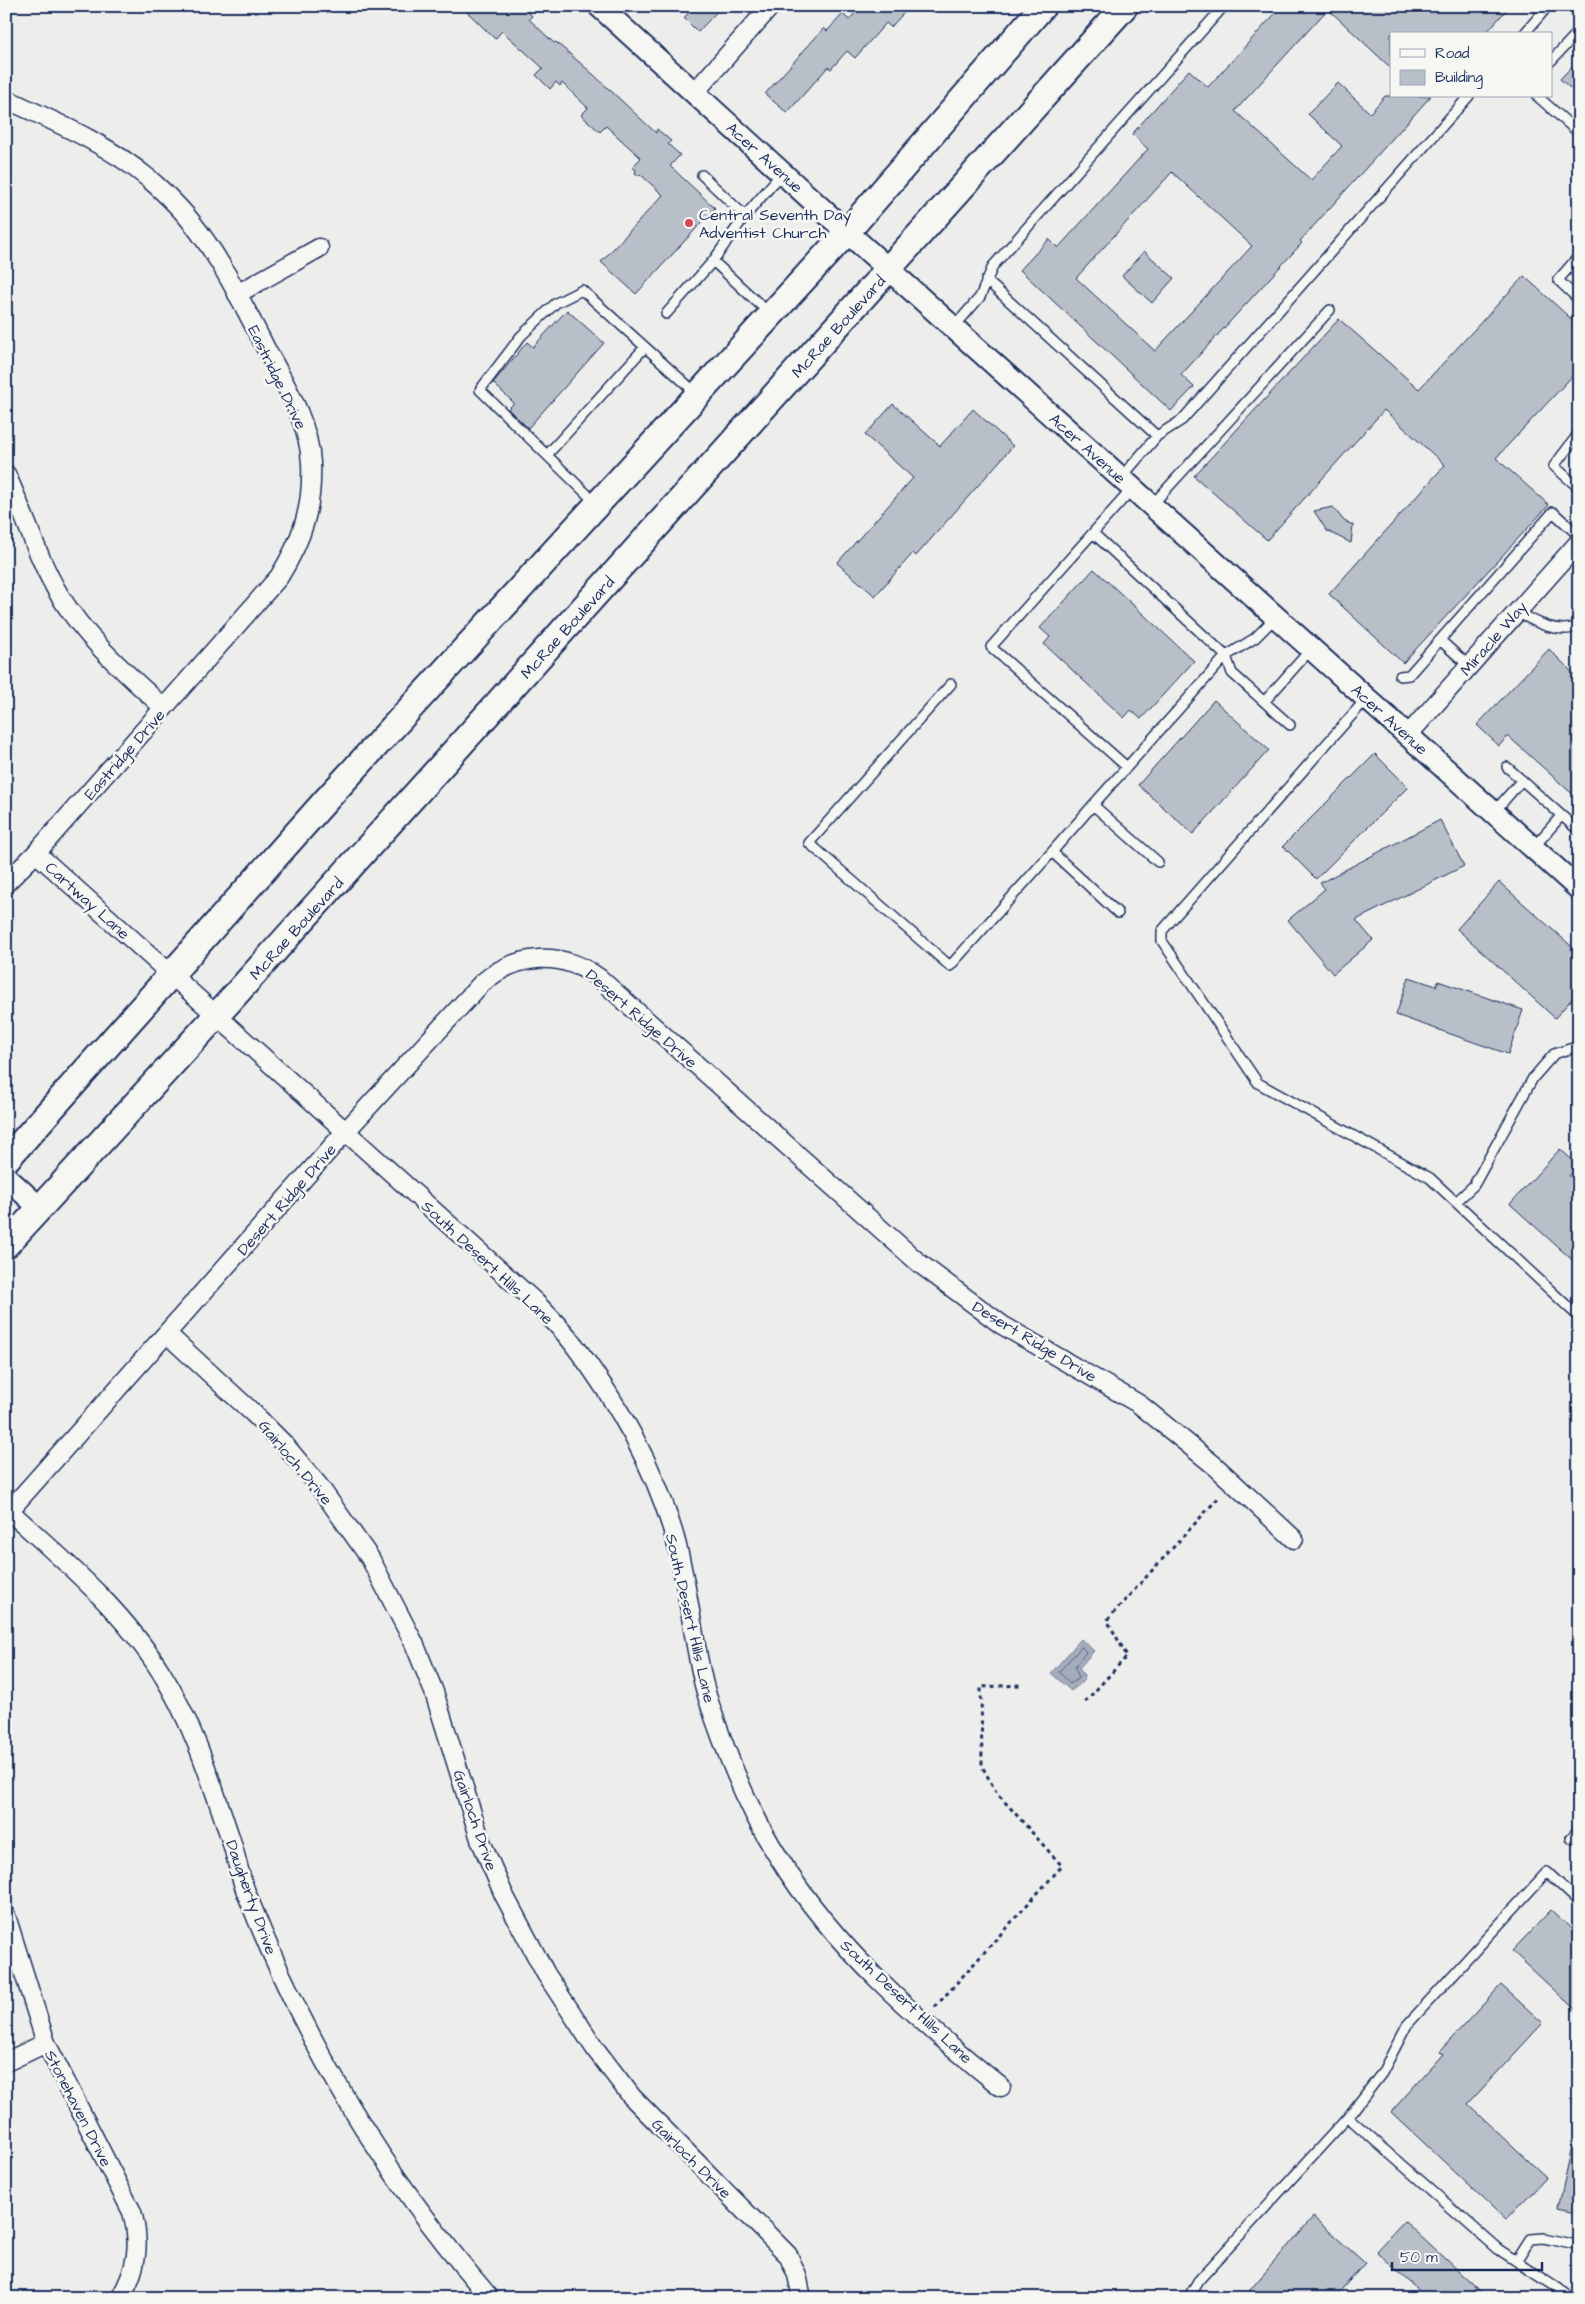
<svg xmlns="http://www.w3.org/2000/svg" width="1585" height="2304" font-family="'Architects Daughter',sans-serif">
<rect width="100%" height="100%" fill="#edeeec"/>
<filter id="ink" filterUnits="userSpaceOnUse"><feTurbulence type="fractalNoise" baseFrequency=".02" numOctaves="2"/><feDisplacementMap in="SourceGraphic" scale="10" xChannelSelector="R" yChannelSelector="G"/><feConvolveMatrix kernelMatrix="1 2 1 2 8 2 1 2 1" color-interpolation-filters="sRGB"/></filter>
<g filter="url(#ink)">
<path fill="#a5acbc" stroke="#6e7a96" d="M 1081,1639 L 1094,1651 L 1079,1668 L 1084,1676 L 1084,1681 L 1071,1691 L 1051,1673 Z"/>
<g fill="none" stroke-linecap="round" stroke-linejoin="round">
<path stroke="#526184" stroke-width="1" d="M 1082,1647 L 1086,1652 L 1075,1667 L 1079,1678 L 1070,1684 L 1059,1672 Z"/>
</g>
<path fill="#b9bfc8" stroke="#1b2f5e" fill-rule="evenodd" d="M 461,6 L 522,6 L 532,16 L 529,19 L 554,43 L 556,42 L 594,75 L 656,133 L 657,129 L 671,141 L 668,144 L 680,155 L 670,166 L 715,208 L 636,294 L 601,262 L 663,195 L 640,174 L 639,176 L 635,173 L 636,170 L 632,167 L 641,158 L 606,126 L 600,132 L 581,115 L 588,108 L 562,83 L 560,86 L 556,82 L 550,89 L 536,75 L 543,68 L 502,31 L 495,39 Z
M 694,6 L 722,6 L 698,32 L 684,18 Z
M 861,6 L 910,6 L 891,27 L 886,23 L 855,58 L 847,51 L 831,69 L 828,67 L 787,113 L 765,94 L 824,28 L 827,31 L 843,14 L 849,20 Z
M 1282,6 L 1510,6 L 1485,34 L 1391,34 L 1391,68 L 1328,9 L 1235,111 L 1311,180 L 1342,146 L 1308,114 L 1338,83 L 1370,113 L 1385,96 L 1431,96 L 1300,241 L 1302,243 L 1181,375 L 1194,387 L 1171,411 L 1020,270 L 1049,239 L 1058,248 L 1148,149 L 1132,134 L 1189,70 L 1208,87 ZM 1172,172 L 1252,246 L 1155,351 L 1076,278 Z
M 1579,59 L 1579,96 L 1560,79 Z
M 1144,251 L 1174,278 L 1152,303 L 1122,276 Z
M 1524,276 L 1579,326 L 1579,369 L 1496,458 L 1549,505 L 1403,663 L 1329,594 L 1445,465 L 1384,410 L 1267,540 L 1194,476 L 1339,319 L 1419,389 Z
M 567,310 L 604,343 L 528,428 L 508,409 L 514,403 L 493,383 L 527,342 L 533,347 Z
M 893,404 L 940,446 L 973,409 L 1013,446 L 916,556 L 913,553 L 875,596 L 837,563 L 913,478 L 865,435 Z
M 1333,507 L 1344,521 L 1353,525 L 1351,543 L 1327,531 L 1314,511 Z
M 1094,569 L 1194,661 L 1141,719 L 1131,710 L 1124,718 L 1044,644 L 1050,637 L 1040,628 Z
M 1549,649 L 1579,679 L 1579,800 L 1508,736 L 1499,746 L 1477,725 Z
M 1214,700 L 1269,750 L 1193,834 L 1138,785 Z
M 1375,754 L 1408,787 L 1316,879 L 1283,846 Z
M 1440,820 L 1464,866 L 1356,920 L 1373,940 L 1333,974 L 1288,920 L 1325,889 L 1320,883 Z
M 1499,882 L 1579,953 L 1579,991 L 1555,1018 L 1457,929 Z
M 1409,977 L 1436,986 L 1438,981 L 1523,1010 L 1508,1054 L 1396,1015 Z
M 1560,1149 L 1578,1165 L 1569,1176 L 1579,1184 L 1579,1266 L 1510,1204 Z
M 1551,1910 L 1579,1936 L 1579,2013 L 1512,1951 Z
M 1501,1985 L 1543,2023 L 1468,2104 L 1546,2177 L 1506,2220 L 1391,2112 L 1443,2054 L 1440,2051 Z
M 1572,2147 L 1579,2147 L 1579,2214 L 1558,2209 Z
M 1313,2217 L 1365,2263 L 1334,2298 L 1243,2298 Z
M 1404,2221 L 1487,2298 L 1426,2298 L 1376,2251 Z"/>
<g fill="none" stroke-linecap="round" stroke-linejoin="round">
<g stroke="#1b2f5e" stroke-width="12">
<path id="service" d="M 1524,34 L 1548,6
M 1551,61 L 1579,31
M 1537,96 L 1579,133
M 702,175 L 745,216
M 1579,256 L 1558,280 L 1579,300
M 713,261 L 745,216 L 782,173
M 986,280 L 1157,436
M 666,314 L 713,261 L 769,313
M 954,327 L 980,297 L 993,266 L 1224,6
M 1579,433 L 1554,466 L 1579,488
M 547,455 L 645,347
M 1121,478 L 1157,436 L 1182,420 L 1469,96
M 1132,489 L 991,647 L 1127,767 L 1226,656
M 596,503 L 480,390 L 521,336 L 556,303 L 582,290 L 696,393
M 1152,505 L 1330,310
M 1093,533 L 1226,656 L 1255,638 L 1276,617
M 1517,612 C 1535,622 1558,635 1579,626
M 1440,640 L 1469,666
M 1226,656 L 1232,673 L 1290,725
M 1400,676 L 1409,675 L 1553,512 L 1579,536
M 951,684 L 809,843 L 950,966 L 1052,852
M 1367,698 L 1169,923 L 1162,931 L 1162,941 L 1258,1083 L 1430,1178 L 1579,1317
M 1264,702 L 1311,649
M 1127,767 L 1093,805 L 1158,862
M 1507,767 L 1579,831
M 1093,805 L 1052,852 L 1118,913
M 1494,812 L 1522,780
M 1533,848 L 1561,816
M 1456,1202 L 1474,1185 L 1533,1078 L 1554,1054 L 1579,1046
M 1571,1838 L 1579,1829
M 1348,2117 L 1498,2249 L 1573,2298
M 1516,2261 L 1530,2239 L 1543,2238 L 1579,2246
M 1188,2298 L 1198,2281 L 1348,2117 L 1382,2073 L 1407,2025 L 1547,1872 L 1579,1902"/>
</g>
<g stroke="#1b2f5e" stroke-width="21">
<path id="minor" d="M 694,93 L 771,6
M 6,99 C 55,122 106,143 148,178 C 164,192 180,207 193,224 C 221,259 243,304 264,345 C 283,381 309,421 311,463 C 313,508 302,540 279,577 L 36,853 L 6,883
M 237,294 L 319,248
M 6,474 C 25,514 37,558 60,596 C 87,640 126,673 164,708
M 1408,735 L 1579,542
M 36,853 L 534,1301 C 547,1314 561,1328 572,1342 C 617,1401 657,1471 676,1542 C 688,1586 692,1632 702,1676 C 706,1697 715,1719 722,1739 C 737,1780 756,1822 779,1858 C 835,1949 919,2021 1001,2087
M 167,1334 L 253,1413 L 284,1444 L 319,1486 L 370,1558 L 414,1643 L 434,1692 L 480,1839 L 504,1895 L 546,1974 L 596,2050 L 632,2097 L 788,2255 L 797,2275 L 802,2298
M 6,1508 C 62,1559 121,1608 161,1672 C 193,1723 211,1781 230,1837 C 236,1855 239,1874 246,1892 C 306,2045 382,2173 490,2298
M 9,1511 L 345,1132 L 481,984 C 516,953 561,950 599,978 L 919,1263 L 1002,1325 L 1139,1404 L 1215,1466 L 1294,1539
M 6,1916 L 46,2043 L 132,2212 C 141,2244 137,2270 120,2298
M 6,2062 L 46,2043"/>
</g>
<g stroke="#1b2f5e" stroke-width="25">
<path id="tertiary" d="M 599,6 L 847,232 L 1579,889
M 6,1177 L 40,1208"/>
</g>
<g stroke="#1b2f5e" stroke-width="29">
<path id="secondary" d="M 6,1160 L 327,799 L 847,232 L 1043,6
M 6,1245 L 217,1015 L 1125,6"/>
</g>
<path stroke="#1b2f5e" stroke-width="3" stroke-dasharray="4 4" stroke-linecap="butt" d="M 1085,1702 L 1127,1656 L 1107,1620 L 1220,1496
M 935,2007 L 1062,1866 L 996,1792 L 982,1766 L 981,1687 L 1020,1685"/>
<use href="#service" stroke="#f6f6f2" stroke-width="9"/>
<use href="#minor" stroke="#f6f6f2" stroke-width="18"/>
<use href="#tertiary" stroke="#f6f6f2" stroke-width="21"/>
<use href="#secondary" stroke="#f6f6f2" stroke-width="25"/>
</g>
</g>
<circle fill="#d1495b" stroke="#f6f6f2" stroke-width="2" cx="689" cy="223" r="5"/>
<g text-anchor="middle" stroke-width="5" stroke-linejoin="round" paint-order="stroke">
<g font-size="16" fill="#1b2f5e" stroke="#f6f6f2">
<text transform="translate(765 157) rotate(42)" y="6">Acer Avenue</text>
<text transform="translate(838 326) rotate(-48)" y="6">McRae Boulevard</text>
<text transform="translate(278 377) rotate(64)" y="6">Eastridge Drive</text>
<text transform="translate(1088 448) rotate(42)" y="6">Acer Avenue</text>
<text transform="translate(567 627) rotate(-48)" y="6">McRae Boulevard</text>
<text transform="translate(1493 638) rotate(-49)" y="6">Miracle Way</text>
<text transform="translate(1390 719) rotate(42)" y="6">Acer Avenue</text>
<text transform="translate(124 754) rotate(-49)" y="6">Eastridge Drive</text>
<text transform="translate(88 900) rotate(42)" y="6">Cartway Lane</text>
<text transform="translate(296 928) rotate(-48)" y="6">McRae Boulevard</text>
<text transform="translate(642 1018) rotate(41)" y="6">Desert Ridge Drive</text>
<text transform="translate(286 1199) rotate(-49)" y="6">Desert Ridge Drive</text>
<text transform="translate(488 1262) rotate(43)" y="6">South Desert Hills Lane</text>
<text transform="translate(1035 1341) rotate(31)" y="6">Desert Ridge Drive</text>
<text transform="translate(296 1462) rotate(50)" y="6">Gairloch Drive</text>
<text transform="translate(691 1618) rotate(77)" y="6">South Desert Hills Lane</text>
<text transform="translate(476 1820) rotate(71)" y="6">Gairloch Drive</text>
<text transform="translate(252 1897) rotate(70)" y="6">Daugherty Drive</text>
<text transform="translate(907 2001) rotate(43)" y="6">South Desert Hills Lane</text>
<text transform="translate(79 2108) rotate(63)" y="6">Stonehaven Drive</text>
<text transform="translate(692 2158) rotate(45)" y="6">Gairloch Drive</text>
</g>
<g font-size="16" fill="#1b2f5e" stroke="#f6f6f2" text-anchor="start">
<text x="699" y="220">Central Seventh Day<tspan x="699" dy="18">Adventist Church</tspan></text>
</g>
</g>
<rect width="1585" height="2304" fill="none" stroke="#f6f6f2" stroke-width="25"/>
<rect x="12" y="12" width="1560" height="2279" fill="none" stroke="#1b2f5e" stroke-width="2" filter="url(#ink)"/>
<rect x="1390" y="32" width="162" height="65" fill="#f6f6f2" stroke="#9ea6b7"/>
<rect x="1400" y="49" width="25" height="8" fill="#f6f6f2" stroke="#9ea6b7"/>
<text x="1435" y="58" font-size="15" fill="#1b2f5e">Road</text>
<rect x="1400" y="70" width="25" height="15" fill="#b9bfc8" stroke="#9ea6b7"/>
<text x="1435" y="82" font-size="15" fill="#1b2f5e">Building</text>
<path d="M1392 2262v8h150v-8" fill="none" stroke="#1b2f5e" stroke-width="2.5"/>
<text x="1400" y="2262" font-size="15" fill="#1b2f5e" stroke="#f6f6f2" stroke-width="4" paint-order="stroke">50 m</text>
</svg>
